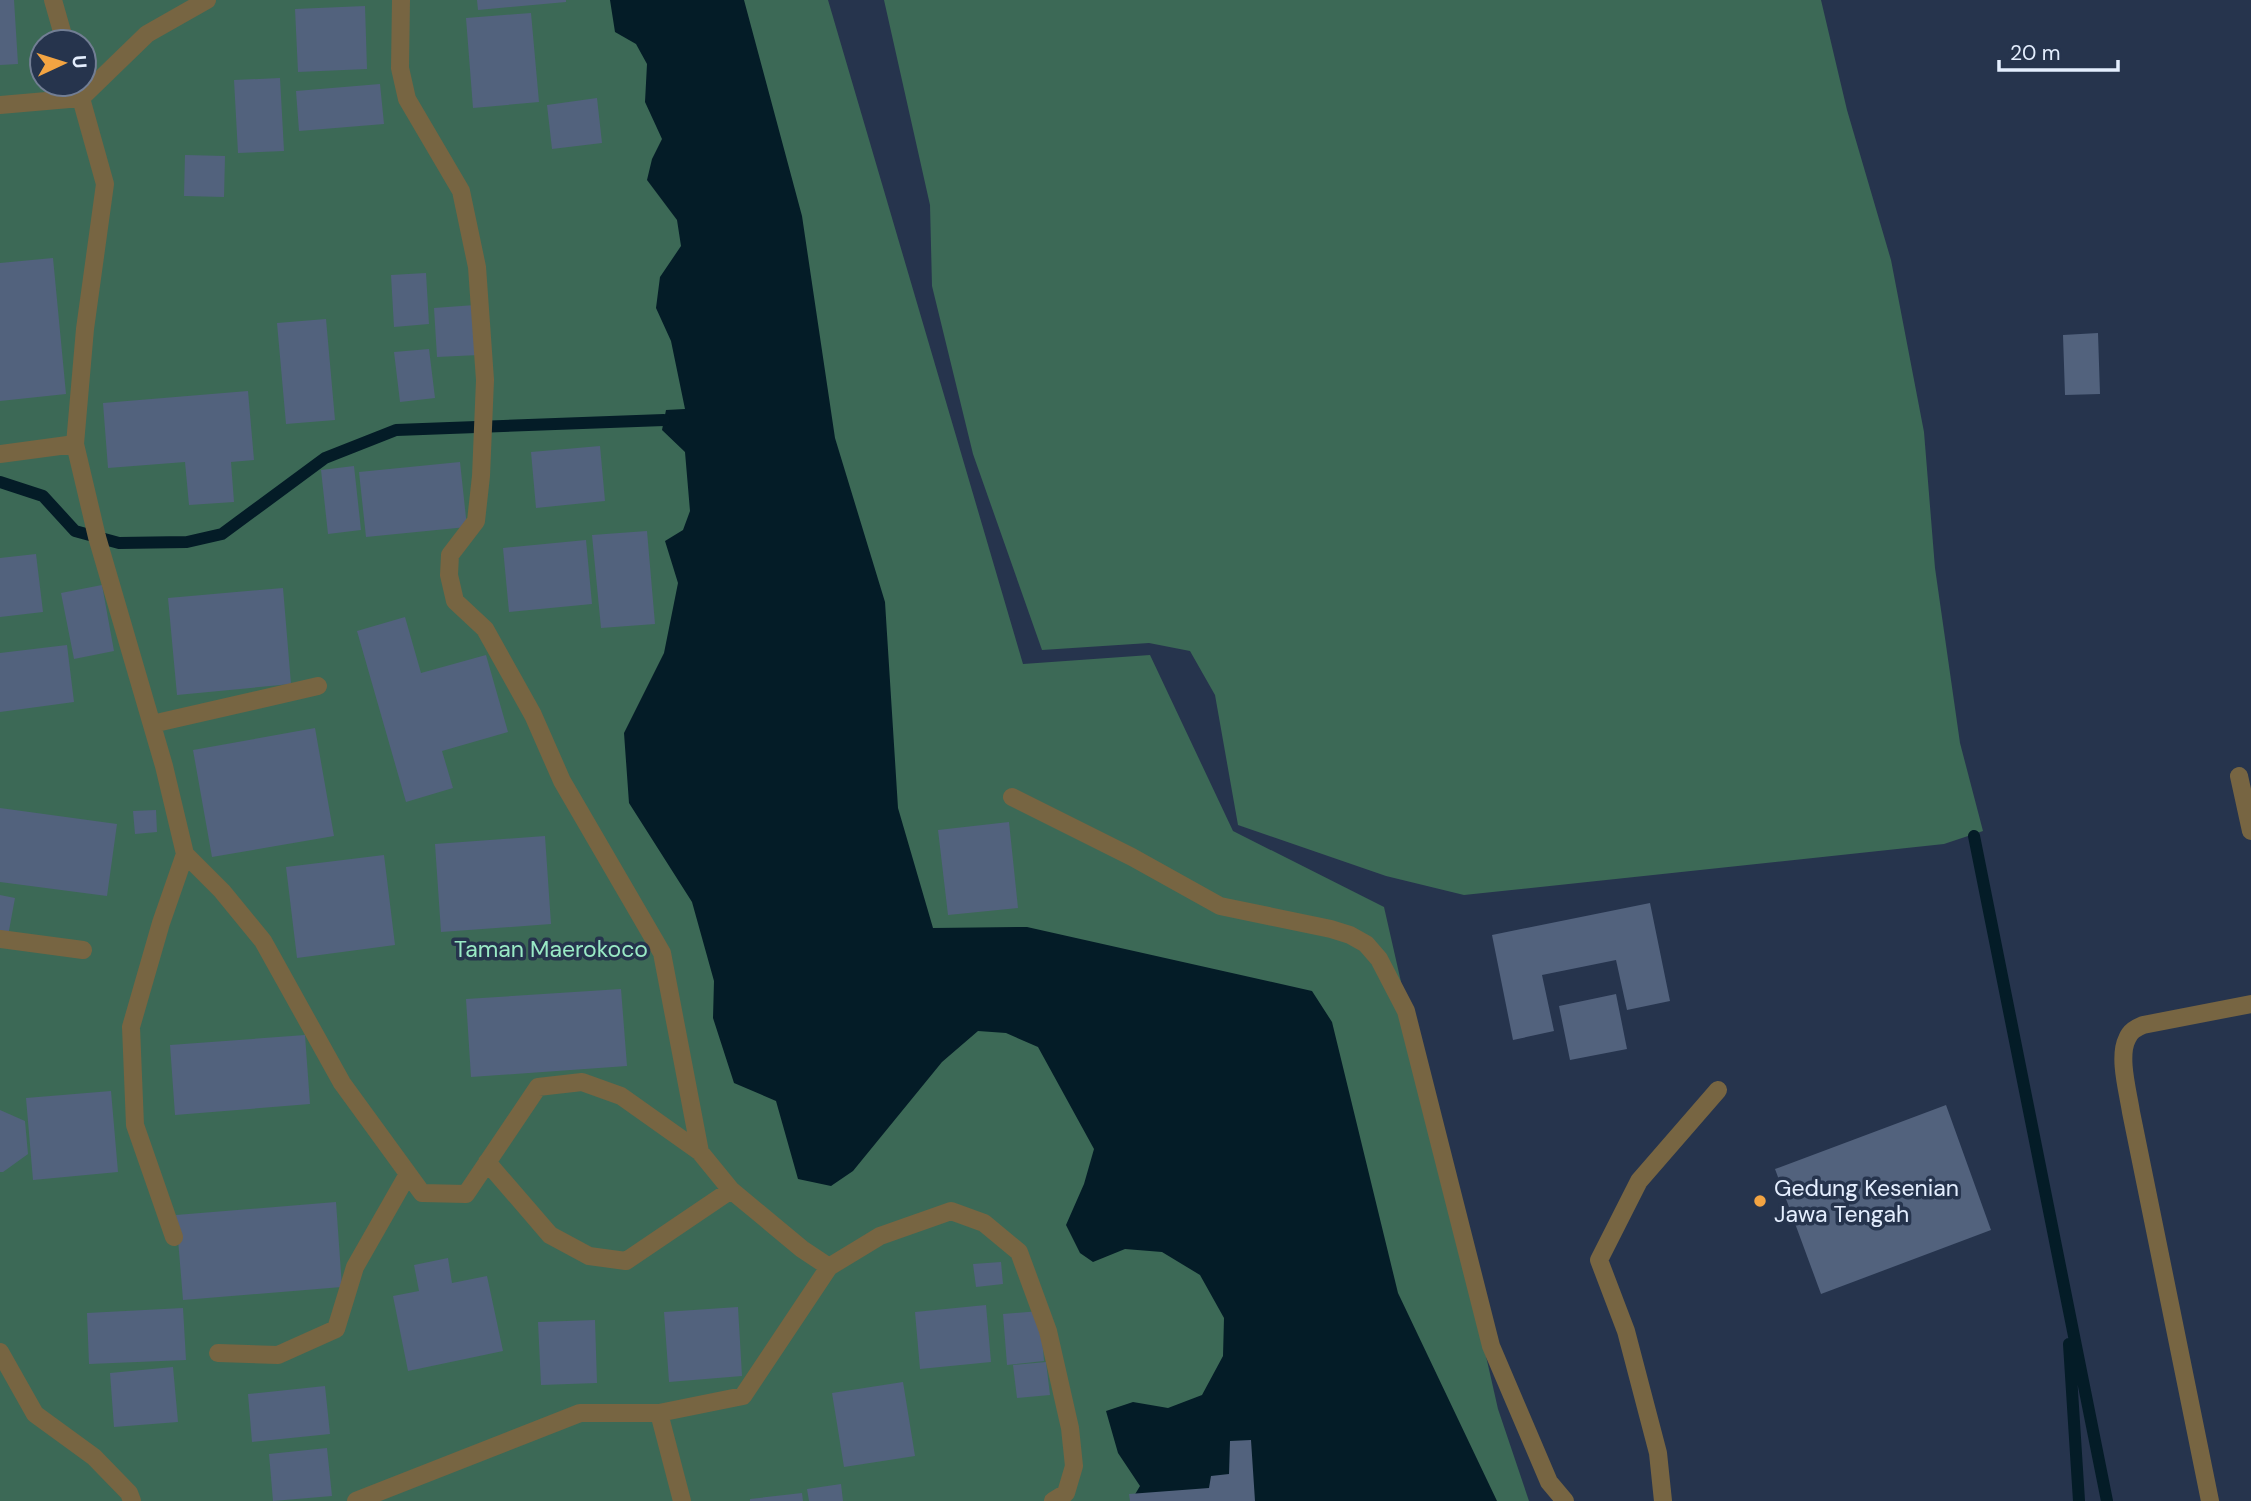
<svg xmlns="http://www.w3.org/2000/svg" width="2251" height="1501" font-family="'DM Sans',sans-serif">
<rect width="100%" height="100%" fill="#26344d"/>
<path fill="#3c6956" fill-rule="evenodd" d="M 0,0 L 828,0 L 1023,664 L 1150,655 L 1233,831 L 1384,907 L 1498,1409 L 1529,1501 L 0,1501 ZM 42,42 L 84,42 L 84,84 L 42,84 Z
M 884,0 L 1821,0 L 1847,110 L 1891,260 L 1924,432 L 1935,568 L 1960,743 L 1983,831 L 1944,844 L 1464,895 L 1386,876 L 1238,825 L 1215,695 L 1190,651 L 1149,643 L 1042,650 L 973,454 L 932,286 L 930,205 Z"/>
<path fill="#041c27" d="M 610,0 L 744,0 L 802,216 L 835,438 L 885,602 L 898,808 L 933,928 L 1027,927 L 1312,991 L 1332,1022 L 1398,1293 L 1497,1501 L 1131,1501 L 1140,1486 L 1118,1453 L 1106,1411 L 1133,1402 L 1168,1408 L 1202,1395 L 1223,1356 L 1224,1318 L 1200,1275 L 1162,1252 L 1125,1249 L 1093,1262 L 1080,1253 L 1066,1225 L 1084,1184 L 1094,1149 L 1038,1047 L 1006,1033 L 978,1031 L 942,1062 L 853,1171 L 831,1186 L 798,1179 L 776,1101 L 734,1083 L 713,1018 L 714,981 L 692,902 L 629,803 L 624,733 L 664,653 L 678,583 L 665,541 L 683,530 L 690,511 L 685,452 L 662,430 L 666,410 L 685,409 L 671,341 L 656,308 L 660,277 L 681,246 L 677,220 L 647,180 L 652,159 L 662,139 L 645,102 L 647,64 L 636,44 L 615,32 Z"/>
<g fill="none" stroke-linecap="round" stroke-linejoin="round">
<path stroke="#041c27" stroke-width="12" d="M 0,482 L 43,496 L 75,531 L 119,543 L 187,542 L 222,534 L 325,458 L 396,430 L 664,420
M 1974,836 L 2107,1501
M 2069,1344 L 2079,1501"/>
</g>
<path fill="#52627d" d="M 0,0 L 14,0 L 18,64 L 0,65 Z
M 477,0 L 566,0 L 566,2 L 478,10 Z
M 365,6 L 367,69 L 298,72 L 295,9 Z
M 531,13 L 539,102 L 473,108 L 466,18 Z
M 280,78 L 284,151 L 238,153 L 234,80 Z
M 380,84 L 384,124 L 299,131 L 296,91 Z
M 597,98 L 602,143 L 552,149 L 547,105 Z
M 185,155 L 225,156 L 224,197 L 184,196 Z
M 53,258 L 66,394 L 0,401 L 0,263 Z
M 426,273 L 429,324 L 394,327 L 391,275 Z
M 475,305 L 479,355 L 437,357 L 434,308 Z
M 326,319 L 335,420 L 286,424 L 277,323 Z
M 2098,333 L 2100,394 L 2065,395 L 2063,335 Z
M 429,349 L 435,398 L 400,402 L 394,352 Z
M 248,391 L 254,460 L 231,462 L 234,502 L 189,505 L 185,462 L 108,468 L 103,403 Z
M 600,446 L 605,501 L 536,508 L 531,452 Z
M 460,462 L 467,527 L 366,537 L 359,472 Z
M 354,466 L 361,530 L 328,534 L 321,470 Z
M 647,531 L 655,624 L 601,628 L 592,535 Z
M 586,540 L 592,604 L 509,612 L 503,548 Z
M 36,554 L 43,612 L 0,617 L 0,558 Z
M 102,585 L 114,651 L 74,659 L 61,593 Z
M 283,588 L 291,684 L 177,695 L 168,598 Z
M 405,617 L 421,673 L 486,655 L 508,732 L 442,751 L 453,788 L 406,802 L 357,631 Z
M 67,645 L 74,702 L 0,712 L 0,653 Z
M 315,728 L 334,836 L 212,857 L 193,750 Z
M 0,808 L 117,824 L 107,896 L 0,882 Z
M 156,810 L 157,832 L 135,834 L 133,811 Z
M 1009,822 L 1018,908 L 948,915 L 938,830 Z
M 545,836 L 551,924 L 441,932 L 435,844 Z
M 384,855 L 395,945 L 297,958 L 286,867 Z
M 0,895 L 15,898 L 8,936 L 0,935 Z
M 1650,903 L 1670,1001 L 1627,1010 L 1616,960 L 1542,975 L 1554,1031 L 1513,1040 L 1492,935 Z
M 621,989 L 627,1066 L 471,1077 L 466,999 Z
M 1616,994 L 1627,1049 L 1570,1060 L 1559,1006 Z
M 305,1035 L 310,1104 L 175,1115 L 170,1045 Z
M 111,1091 L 118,1172 L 33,1180 L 26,1098 Z
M 1946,1105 L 1991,1230 L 1821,1294 L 1775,1169 Z
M 0,1110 L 25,1121 L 28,1154 L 3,1172 L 0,1172 Z
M 336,1202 L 342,1287 L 183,1300 L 176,1215 Z
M 448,1258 L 452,1283 L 487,1276 L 503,1351 L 408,1371 L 393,1296 L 419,1291 L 414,1265 Z
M 1001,1262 L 1003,1284 L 976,1287 L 973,1264 Z
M 986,1305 L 991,1362 L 920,1369 L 915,1312 Z
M 738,1307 L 742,1376 L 669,1382 L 664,1312 Z
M 183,1308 L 186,1360 L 89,1364 L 87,1313 Z
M 1040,1311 L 1044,1361 L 1007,1365 L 1003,1314 Z
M 595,1320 L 597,1383 L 541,1385 L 538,1322 Z
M 1046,1362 L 1050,1395 L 1017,1398 L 1013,1365 Z
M 173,1367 L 178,1422 L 114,1427 L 110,1373 Z
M 903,1382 L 915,1456 L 844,1467 L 832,1393 Z
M 325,1386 L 330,1434 L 252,1442 L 248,1394 Z
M 1251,1440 L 1255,1501 L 1130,1501 L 1129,1494 L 1209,1488 L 1211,1476 L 1229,1474 L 1230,1441 Z
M 327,1448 L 332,1496 L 273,1501 L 269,1454 Z
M 841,1484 L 843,1501 L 809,1501 L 807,1489 Z
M 802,1493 L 803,1501 L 750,1501 L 750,1499 Z"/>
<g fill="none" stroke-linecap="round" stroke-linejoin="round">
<path stroke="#776542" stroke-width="18" d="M 53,0 L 65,42
M 401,0 L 400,68 L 407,99 L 461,191 L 477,267 L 485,380 L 481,476 L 476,521 L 450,555 L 449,575 L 455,601 L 485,629 L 533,715 L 562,781 L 662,953 L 700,1152
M 0,105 L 81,98 L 147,34 L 207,0
M 75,444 L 85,329 L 105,184 L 77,84
M 0,454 L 75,444 L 97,537 L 164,766 L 185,854 L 222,891 L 263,941 L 342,1083 L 422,1193 L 466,1194 L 538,1087 L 582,1082 L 621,1096 L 700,1152 L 731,1190 L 802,1249 L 829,1267 L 880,1236 L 951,1211 L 984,1223 L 1019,1252 L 1048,1331 L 1070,1428 L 1074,1466 L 1066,1493 L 1053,1501
M 152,724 L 318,686
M 2239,776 L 2251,831
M 1012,797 L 1132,857 L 1220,906 L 1331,929 L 1350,935 L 1366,944 L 1379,959 L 1406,1011 L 1491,1346 L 1549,1482 L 1565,1501
M 0,939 L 83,950
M 487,1162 L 550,1235 L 589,1256 L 626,1261 L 731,1190
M 174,1237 L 135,1125 L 131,1027 L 161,923 L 185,854
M 0,1352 L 35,1414 L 94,1457 L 129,1493 L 132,1501
M 218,1353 L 278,1355 L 336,1329 L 355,1267 L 408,1174
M 659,1413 L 682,1501
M 356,1501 L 580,1413 L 659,1413 L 743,1396 L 829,1267
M 1663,1501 L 1658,1453 L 1626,1331 L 1599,1260 L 1639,1181 L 1718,1090
M 2210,1501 L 2131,1112 C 2128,1092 2118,1057 2127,1039 C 2130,1031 2136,1028 2143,1025 L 2251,1004"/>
</g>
<circle fill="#f3a442" stroke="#26344d" stroke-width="2.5" cx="1760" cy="1201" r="7"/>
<g text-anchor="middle" stroke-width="7" stroke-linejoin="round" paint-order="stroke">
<g font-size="23" fill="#99e9c5" stroke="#26344d">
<text x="551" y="957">Taman Maerokoco</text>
</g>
<g font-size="23" fill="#e4eefe" stroke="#26344d" text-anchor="start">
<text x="1774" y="1196">Gedung Kesenian<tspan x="1774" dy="26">Jawa Tengah</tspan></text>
</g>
</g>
<g transform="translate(63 63) rotate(86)"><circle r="33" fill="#26344d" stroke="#727e94" stroke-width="2"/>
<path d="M0-5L12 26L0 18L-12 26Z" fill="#f3a442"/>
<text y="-10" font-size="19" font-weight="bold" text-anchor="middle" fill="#e4eefe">U</text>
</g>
<path d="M1999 60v10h119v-10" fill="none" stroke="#e4eefe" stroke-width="3.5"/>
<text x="2010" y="60" font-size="21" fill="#e4eefe" stroke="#26344d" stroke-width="5" paint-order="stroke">20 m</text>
</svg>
